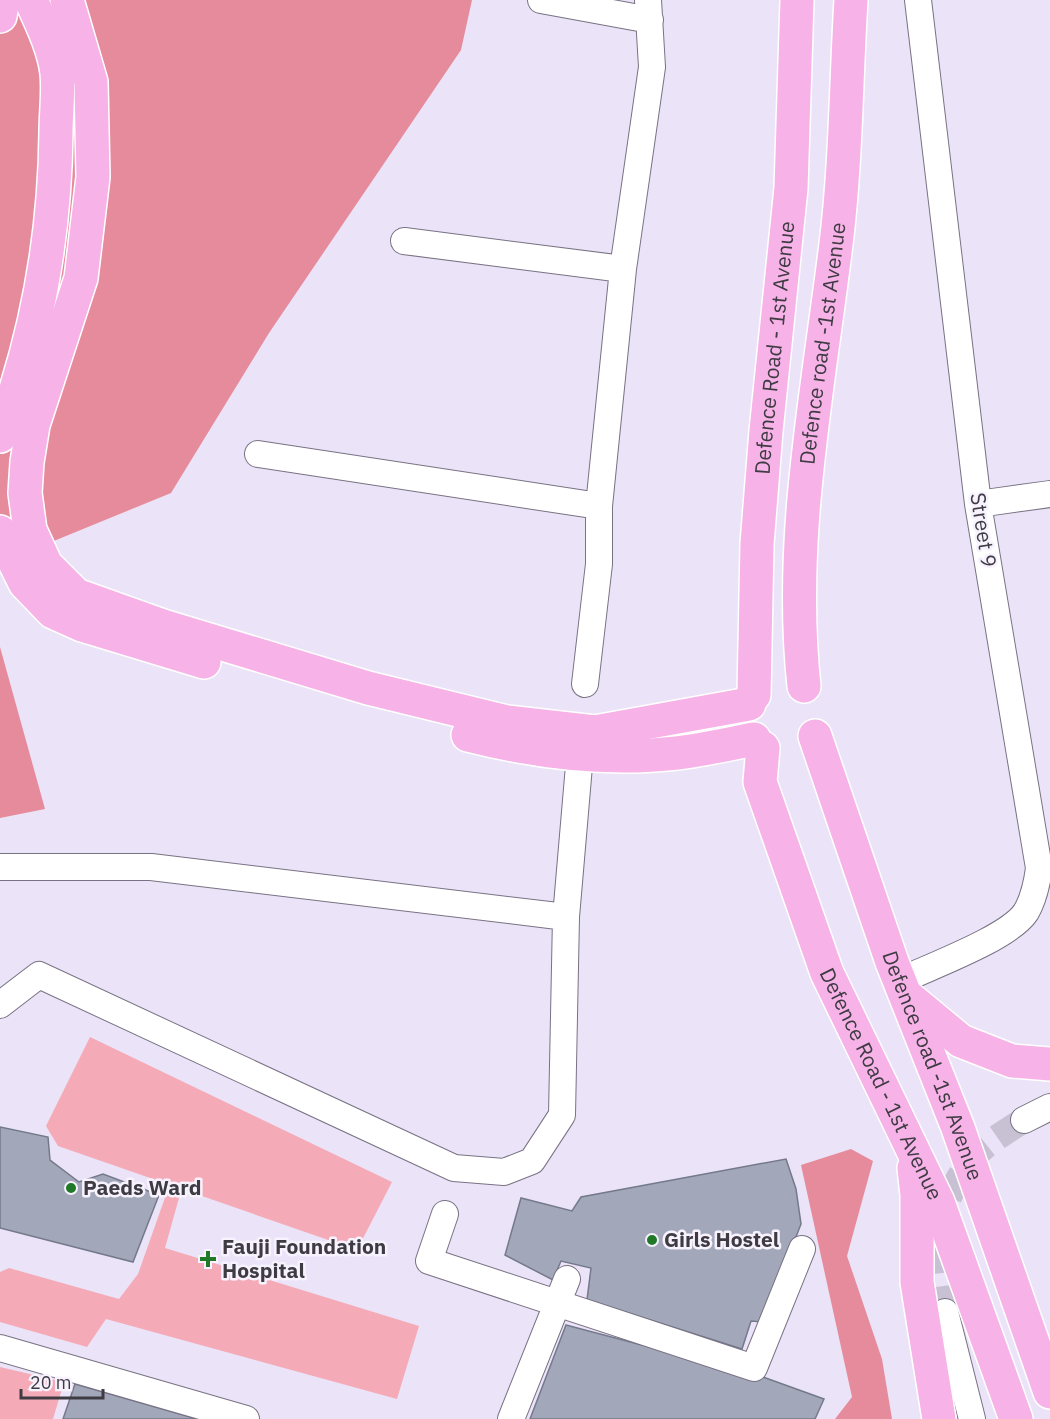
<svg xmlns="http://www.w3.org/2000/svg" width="1050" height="1419" font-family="'IBM Plex Sans',sans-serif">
<rect width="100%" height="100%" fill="#ebe3f7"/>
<path fill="#f5abb7" d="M 90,1037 L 392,1182 L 357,1250 L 58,1146 L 46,1126 Z
M 167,1192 L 179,1198 L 165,1248 L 419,1326 L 397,1399 L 106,1319 L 87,1347 L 0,1322 L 0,1272 L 9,1268 L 119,1299 L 138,1274 Z
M 0,1367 L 64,1382 L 53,1419 L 0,1419 Z"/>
<path fill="#e68b9b" d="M 0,0 L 472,0 L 461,50 L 269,333 L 171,493 L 0,563 Z
M 0,647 L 45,809 L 0,818 Z
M 851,1149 L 873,1161 L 847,1256 L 882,1359 L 892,1419 L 835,1419 L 852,1397 L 801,1165 Z"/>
<path fill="#a2a8ba" stroke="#74798b" stroke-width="1.5" d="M 0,1127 L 48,1137 L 50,1160 L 79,1182 L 103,1174 L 159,1195 L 133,1262 L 0,1228 Z
M 786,1159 L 796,1189 L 801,1224 L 763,1322 L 751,1321 L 742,1349 L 587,1300 L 591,1268 L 561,1261 L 553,1280 L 505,1255 L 521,1198 L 572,1211 L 581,1197 Z
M 566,1325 L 763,1377 L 824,1399 L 815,1419 L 530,1419 Z
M 75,1384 L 197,1419 L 63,1419 Z"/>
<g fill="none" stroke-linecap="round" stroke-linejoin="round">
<path stroke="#c8c1d3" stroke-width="26" stroke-dasharray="26 13" stroke-linecap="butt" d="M 945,1312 C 942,1286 937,1260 938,1234 C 940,1209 962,1165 982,1149 C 995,1138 1010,1129 1024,1120"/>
<g stroke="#797283" stroke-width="28">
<path id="minor" d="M 541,0 L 650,20
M 404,241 L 623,269
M 258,454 L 599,506
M 978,504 L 1050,494
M 585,684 L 599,564 L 599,506 L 623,269 L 652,67 L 648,0
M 0,867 L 151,867 L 566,917
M 900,981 C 931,966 1009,938 1026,912 C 1034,898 1037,884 1039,868 L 978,504 L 918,0
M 0,1005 L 39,975 L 454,1168 L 504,1172 L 532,1161 L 562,1115 L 566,917 L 580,754
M 1024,1120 L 1050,1107
M 445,1214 L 429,1261 L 754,1368 L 802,1249
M 945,1312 L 972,1419
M 0,1348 L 246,1419
M 511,1419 L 567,1279"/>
</g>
<g stroke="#fff" stroke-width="36">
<g id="major">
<path d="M 67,0 L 91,82 L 93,177 L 81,278 L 33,425 L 27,462 L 25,493 L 30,530 L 46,565 L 76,595 L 163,626 L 368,688 L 507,722 L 595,732 L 749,704"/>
<path d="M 0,16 L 3,0"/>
<path d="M 0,436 C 37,337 55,239 56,132 C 56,113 59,92 57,73 C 54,48 41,22 31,0"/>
<path d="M 0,532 L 25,583 L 53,612 L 82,625 L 204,662"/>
<path id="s1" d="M 804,686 C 788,539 818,391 836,244 C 846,164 846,81 851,0"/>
<path id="s2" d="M 754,695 L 757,544 L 766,431 L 791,188 L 797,0"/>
<path d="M 468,735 C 535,752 608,761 677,753 C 703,750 729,744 754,739"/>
<path id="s3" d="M 815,736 L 892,962 L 958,1128 L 1050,1392"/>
<path id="s4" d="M 763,748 L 760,782 L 827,973 L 938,1202 L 1016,1419"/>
<path d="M 909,998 L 961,1041 L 1012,1061 L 1050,1064"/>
<path d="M 914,1168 L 917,1195 L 917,1282 L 939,1419"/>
</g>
</g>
<use href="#minor" stroke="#fff" stroke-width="26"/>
<use href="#major" stroke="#f7b2e8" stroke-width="33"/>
</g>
<g fill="#1f7927" stroke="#f7f2fe" stroke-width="2">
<circle cx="71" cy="1188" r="6"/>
<circle cx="652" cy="1240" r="6"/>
<path d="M205 1250h6v6h6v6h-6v6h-6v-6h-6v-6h6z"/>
</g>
<g text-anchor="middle" stroke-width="5" stroke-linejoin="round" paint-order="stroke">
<g font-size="21" fill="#3e3b42" stroke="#f7f2fe">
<text dy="7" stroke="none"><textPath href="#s1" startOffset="344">Defence road -1st Avenue</textPath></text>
<text dy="7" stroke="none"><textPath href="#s2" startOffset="348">Defence Road - 1st Avenue</textPath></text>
<text transform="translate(983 530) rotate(81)" y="7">Street 9</text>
<text dy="7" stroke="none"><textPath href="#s3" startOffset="350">Defence road -1st Avenue</textPath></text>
<text dy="7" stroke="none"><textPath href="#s4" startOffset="360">Defence Road - 1st Avenue</textPath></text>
</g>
<g font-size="21" font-weight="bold" fill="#3e3b42" stroke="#f7f2fe" text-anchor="start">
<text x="83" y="1195">Paeds Ward</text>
<text x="664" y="1247">Girls Hostel</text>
<text x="222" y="1254">Fauji Foundation<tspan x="222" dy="24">Hospital</tspan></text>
</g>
</g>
<path d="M21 1389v9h82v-9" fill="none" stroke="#3e3b42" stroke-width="3"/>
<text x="30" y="1389" font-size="18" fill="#3e3b42" stroke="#f7f2fe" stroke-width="4.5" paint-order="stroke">20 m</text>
</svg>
